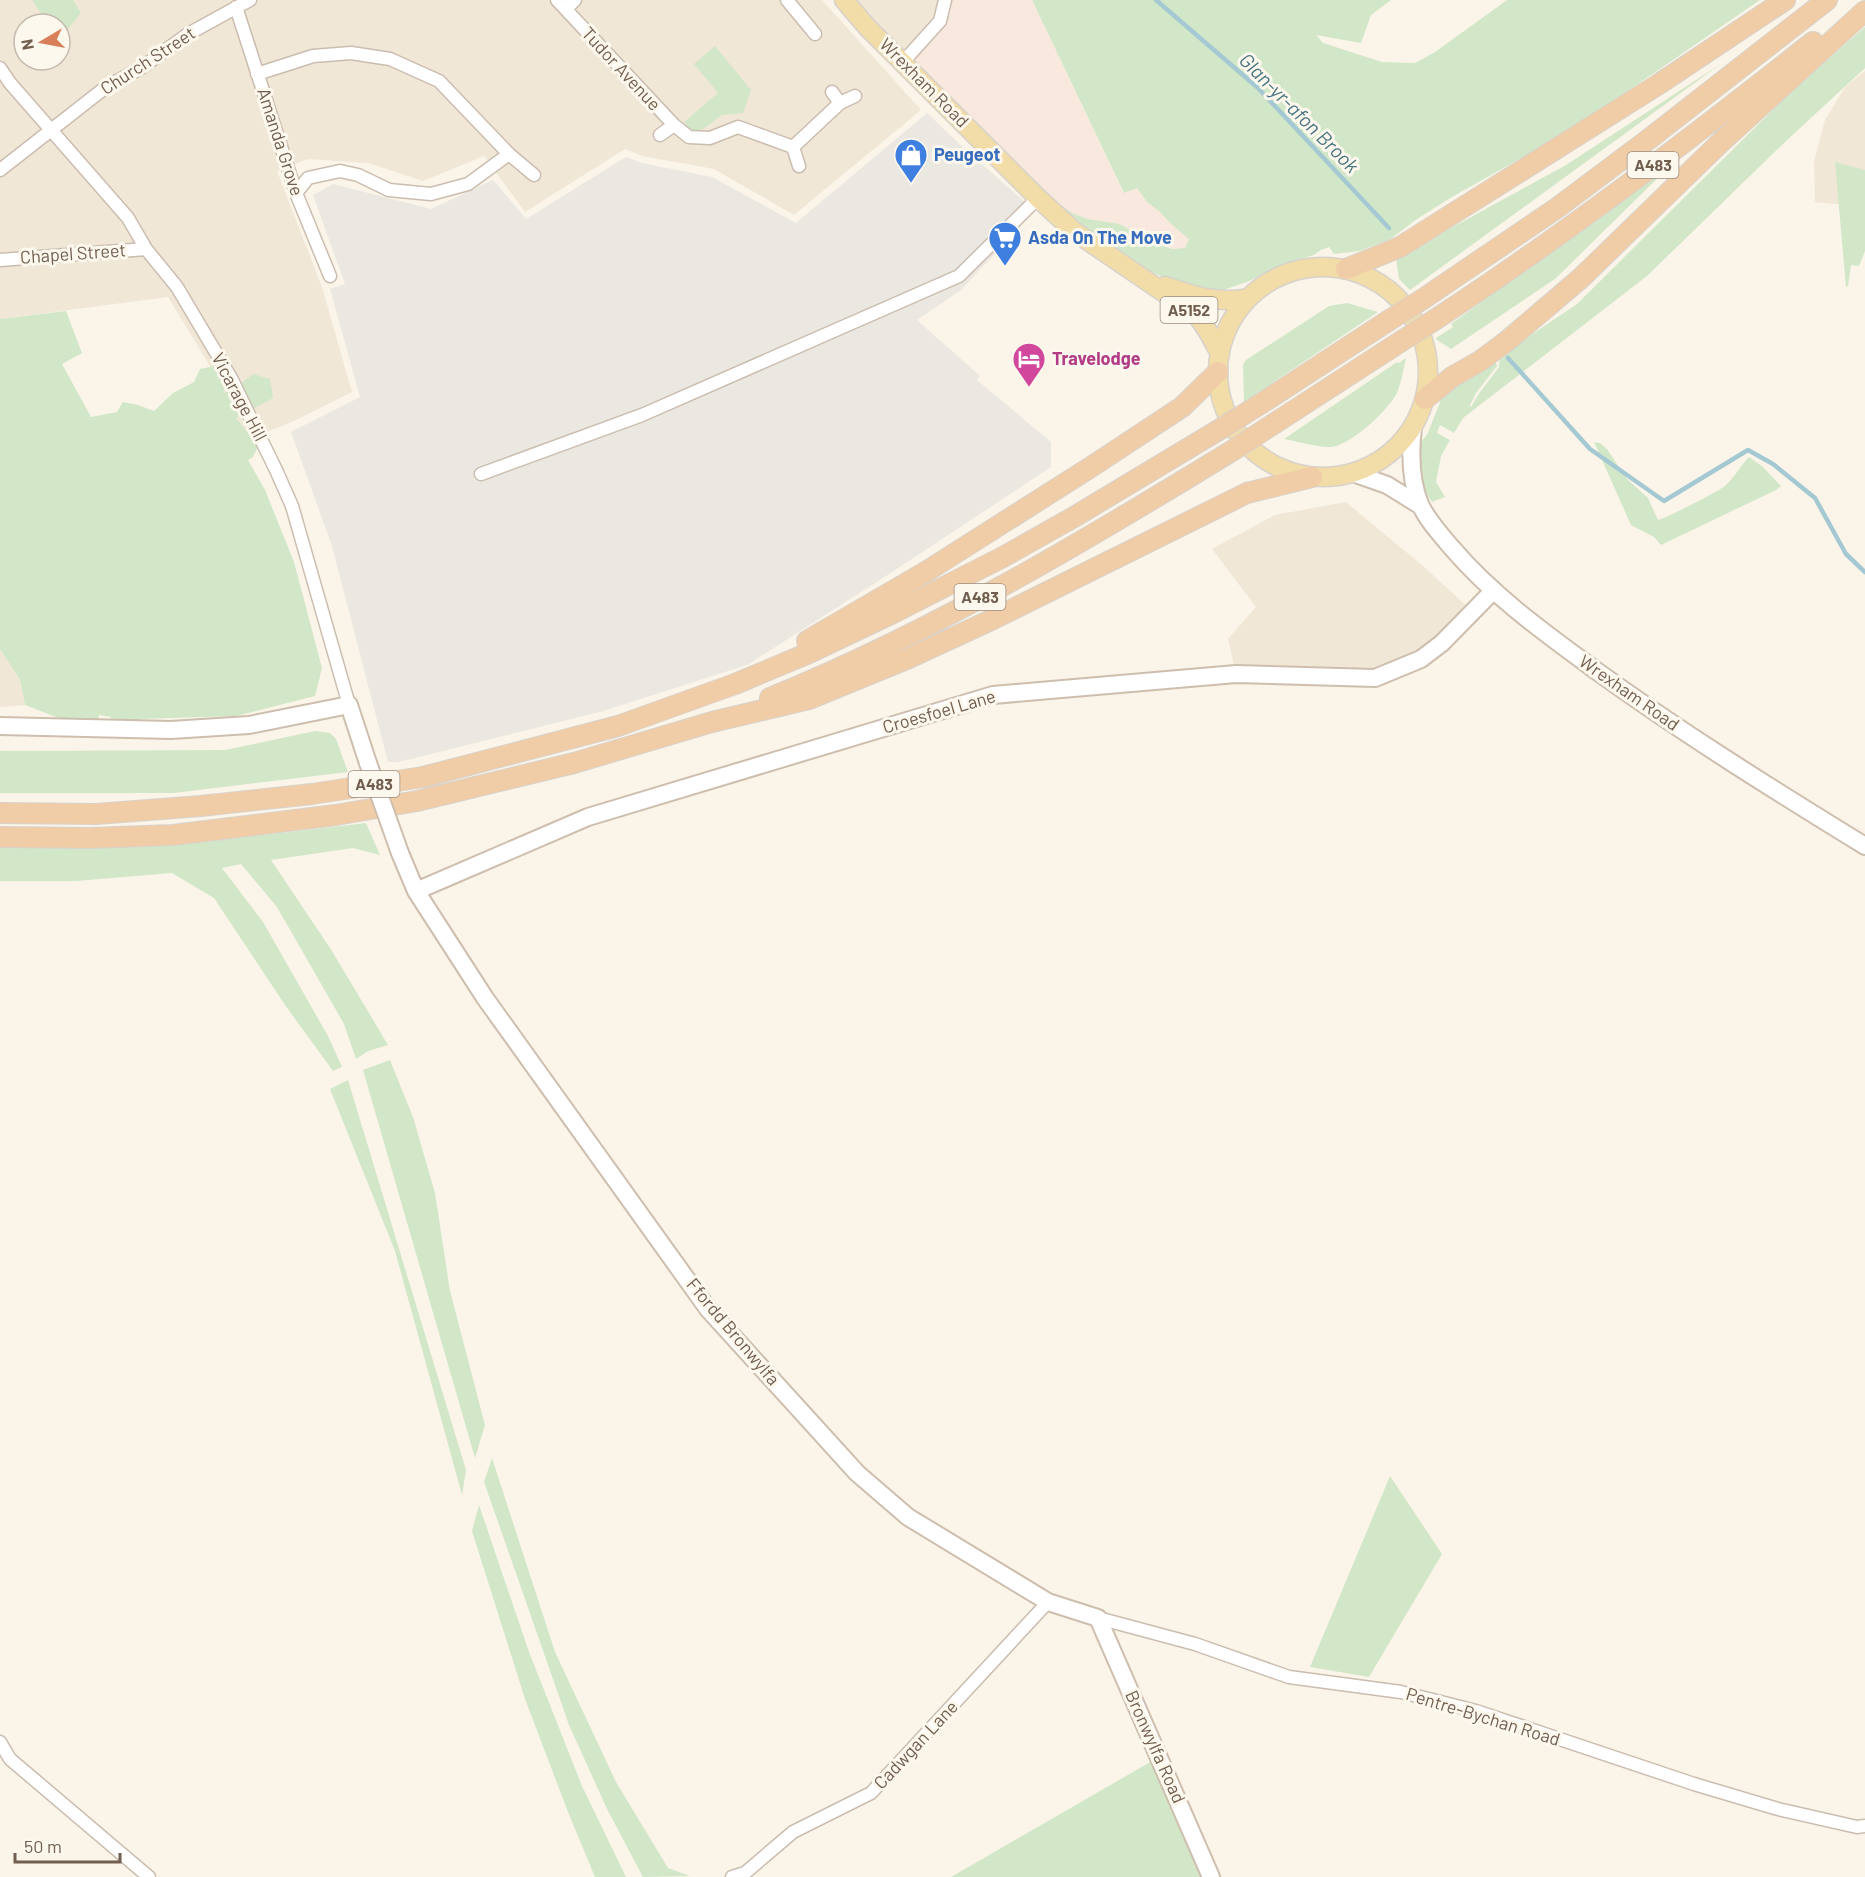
<svg xmlns="http://www.w3.org/2000/svg" width="1865" height="1877" font-family="Barlow,sans-serif">
<rect width="100%" height="100%" fill="#faf5e8"/>
<path fill="#f1e7d7" fill-rule="evenodd" d="M 0,0 L 822,0 L 921,110 L 794,215 L 714,169 L 642,156 L 625,149 L 525,212 L 484,156 L 423,181 L 368,163 L 308,159 L 277,171 L 322,287 L 352,392 L 292,422 L 239,443 L 205,389 L 219,381 L 168,297 L 0,319 ZM 24,24 L 60,24 L 60,60 L 24,60 Z
M 852,0 L 955,0 L 949,13 L 951,19 L 915,62 L 868,18 Z
M 1865,71 L 1865,207 L 1815,202 L 1814,161 L 1825,120 L 1845,87 Z
M 1346,502 L 1423,566 L 1472,611 L 1393,672 L 1236,674 L 1228,639 L 1256,607 L 1212,549 L 1275,515 Z
M 0,649 L 20,680 L 25,705 L 0,707 Z"/>
<path fill="#f9e8dd" d="M 955,0 L 1032,0 L 1123,192 L 1137,188 L 1147,202 L 1160,212 L 1170,223 L 1189,238 L 1185,248 L 1172,249 L 1143,238 L 1120,224 L 1088,219 L 1072,213 L 1044,192 L 915,62 L 951,19 L 949,13 Z"/>
<path fill="#ebe7e1" d="M 927,113 L 968,152 L 1035,211 L 961,290 L 917,320 L 980,376 L 977,380 L 1051,442 L 1051,467 L 886,576 L 747,665 L 603,711 L 398,762 L 388,762 L 332,546 L 291,432 L 360,397 L 330,289 L 345,284 L 313,195 L 333,184 L 431,209 L 493,180 L 526,219 L 626,157 L 642,163 L 712,177 L 796,223 Z"/>
<path fill="#d2e7c8" d="M 32,0 L 73,0 L 81,13 L 67,30 L 60,30 L 60,24 L 48,24 Z
M 1032,0 L 1391,0 L 1371,15 L 1361,43 L 1316,35 L 1323,43 L 1382,62 L 1415,63 L 1435,52 L 1507,0 L 1760,0 L 1574,128 L 1452,197 L 1417,219 L 1389,240 L 1359,251 L 1334,254 L 1329,247 L 1321,250 L 1314,255 L 1288,263 L 1247,282 L 1220,291 L 1178,284 L 1132,263 L 1101,243 L 1044,192 L 1072,213 L 1088,219 L 1120,224 L 1143,238 L 1172,249 L 1185,248 L 1189,239 L 1170,223 L 1160,212 L 1147,202 L 1137,188 L 1124,193 Z
M 1865,27 L 1865,68 L 1785,142 L 1647,276 L 1463,418 L 1454,433 L 1440,425 L 1437,433 L 1450,440 L 1441,456 L 1436,482 L 1445,497 L 1432,502 L 1417,480 L 1417,446 L 1427,435 L 1443,395 L 1495,360 L 1497,366 L 1476,393 L 1470,405 L 1471,407 L 1478,395 L 1499,367 L 1500,356 L 1577,304 L 1796,87 Z
M 715,46 L 751,90 L 743,113 L 722,115 L 703,129 L 692,131 L 684,122 L 718,93 L 694,64 Z
M 1722,63 L 1410,290 L 1399,279 L 1396,258 L 1566,165 Z
M 1835,162 L 1865,170 L 1865,251 L 1859,266 L 1851,265 L 1848,286 L 1846,287 Z
M 1670,166 L 1555,279 L 1451,349 L 1437,340 L 1436,338 L 1453,327 L 1451,324 Z
M 1347,303 L 1378,312 L 1244,402 L 1243,365 L 1246,360 L 1329,306 Z
M 66,311 L 82,353 L 62,364 L 91,417 L 117,412 L 123,402 L 138,405 L 154,411 L 173,393 L 194,382 L 200,369 L 219,365 L 227,383 L 223,393 L 231,391 L 253,374 L 270,379 L 273,398 L 236,418 L 258,446 L 253,457 L 248,460 L 265,490 L 294,562 L 322,668 L 315,696 L 236,716 L 142,719 L 126,724 L 110,721 L 111,717 L 99,715 L 98,722 L 69,722 L 25,705 L 20,680 L 0,649 L 0,319 Z
M 1406,358 C 1403,370 1401,388 1394,398 C 1383,414 1351,445 1331,447 C 1320,448 1296,441 1284,439 L 1397,362 L 1399,363 Z
M 1594,442 L 1600,443 L 1607,449 L 1627,479 L 1648,498 L 1658,520 C 1665,519 1719,491 1725,486 C 1735,477 1740,466 1749,457 L 1763,467 L 1781,486 L 1776,490 L 1661,545 L 1654,537 L 1631,525 Z
M 315,731 L 330,733 L 336,739 L 348,772 L 174,793 L 0,793 L 0,751 L 225,750 Z
M 366,823 L 380,855 L 353,848 L 271,860 L 332,951 L 388,1045 L 368,1051 L 356,1059 L 344,1024 L 277,907 L 241,864 L 222,868 L 263,922 L 328,1036 L 342,1067 L 333,1071 L 285,1005 L 214,898 L 172,873 L 76,881 L 0,881 L 0,847 L 178,845 Z
M 390,1060 L 413,1117 L 435,1193 L 450,1291 L 485,1425 L 475,1458 L 363,1070 Z
M 348,1080 L 466,1470 L 462,1495 L 395,1251 L 330,1089 Z
M 492,1458 L 555,1652 L 616,1782 L 668,1868 L 690,1876 L 643,1877 L 607,1809 L 569,1725 L 484,1482 Z
M 1390,1476 L 1442,1554 L 1369,1677 L 1310,1667 Z
M 479,1505 L 529,1652 L 582,1786 L 626,1877 L 595,1877 L 568,1812 L 525,1699 L 472,1531 Z
M 1159,1757 L 1211,1877 L 951,1877 Z"/>
<g fill="none" stroke-linecap="round" stroke-linejoin="round">
<path stroke="#a5c9d3" stroke-width="4.5" d="M 1156,0 L 1258,88 L 1389,228
M 1508,358 L 1590,449 L 1664,501 L 1748,450 L 1773,464 L 1815,498 L 1846,554 L 1865,572"/>
<g stroke="#cbbdaf" stroke-width="15">
<path id="minor" d="M 557,0 L 674,125 L 660,135
M 787,0 L 815,34
M 236,7 L 296,193 L 330,276
M 566,9 L 575,0
M 903,62 L 940,21 L 945,0
M 0,68 L 10,83 L 128,218 L 146,249 L 177,287 L 231,378 L 276,470 L 292,506 L 349,705
M 257,74 L 313,56 L 351,53 L 390,59 L 439,81 L 509,154 L 534,175
M 832,92 L 840,103
M 674,125 L 689,137 L 710,138 L 738,127 L 793,147 L 840,103 L 855,96
M 793,147 L 799,166
M 0,170 L 106,87 L 141,68 L 188,34 L 250,0
M 296,193 L 308,178 L 340,171 L 358,175 L 389,190 L 431,194 L 468,184 L 509,154
M 0,260 L 146,249
M 481,474 L 642,415 L 959,276 L 1038,198
M 1098,1618 L 1195,1644 L 1289,1677 L 1401,1692 L 1476,1711 L 1694,1784 L 1778,1809 L 1857,1827 L 1865,1826
M 0,1742 L 10,1759 L 149,1877
M 732,1877 L 745,1873 L 793,1832 L 871,1793 L 1048,1602"/>
</g>
<g stroke="#cebead" stroke-width="20">
<path id="secondary" d="M 1413,427 C 1410,453 1410,480 1420,504 C 1427,520 1441,535 1452,548 C 1494,597 1546,634 1598,672 C 1684,734 1774,790 1865,846
M 1353,473 L 1387,485 L 1421,506
M 0,726 L 171,730 L 249,725 L 349,705 L 368,763
M 400,853 L 416,891 L 485,998 L 708,1309 L 857,1473 L 908,1517 L 1048,1602 L 1098,1618 L 1211,1877
M 416,891 L 588,817 L 993,695 L 1236,674 L 1375,678 L 1421,659 L 1442,643 L 1493,591"/>
</g>
<g stroke="#d8d2cd" stroke-width="21">
<path id="primary" d="M 844,0 L 867,27 L 1038,198 L 1075,232 L 1194,313 C 1206,325 1212,339 1220,354
M1218 372a105 105 0 1 1 210 0a105 105 0 1 1-210 0Z
M 1165,286 C 1195,296 1216,304 1248,298"/>
</g>
<g stroke="#d8d2cd" stroke-width="22">
<path id="trunk" d="M 1346,269 L 1400,247 L 1659,84 L 1785,0
M 1423,299 L 1557,208 L 1649,139 L 1827,0
M 1436,319 C 1566,234 1690,139 1813,42
M 1425,399 L 1452,377 L 1480,361 L 1507,341 L 1581,278 L 1721,142 L 1865,11
M 1262,403 L 1388,321
M 1275,423 L 1400,342
M 807,641 L 924,573 L 1091,467 L 1182,407 L 1218,372
M 770,698 C 933,632 1085,541 1235,449
M 0,813 L 96,814 L 201,806 L 312,794 L 423,777 L 618,726 L 735,684 L 809,653 L 891,614 L 1003,557 L 1074,517 L 1222,428
M 0,837 L 90,838 L 173,835 L 336,815 L 417,801 L 574,763 L 712,722 L 809,699 L 909,658 L 989,621 L 1247,493 L 1312,477"/>
</g>
<use href="#minor" stroke="#fff" stroke-width="12"/>
<use href="#secondary" stroke="#fff" stroke-width="16"/>
<use href="#primary" stroke="#f2dca7" stroke-width="18"/>
<use href="#trunk" stroke="#f0cda6" stroke-width="20"/>
<g stroke="#cebead" stroke-width="20" stroke-linecap="butt">
<path id="secondary-bridge" d="M 368,763 L 400,853"/>
</g>
<g stroke="#d8d2cd" stroke-width="22" stroke-linecap="butt">
<path id="trunk-bridge" d="M 1388,321 L 1423,299
M 1400,342 L 1436,319
M 1222,428 L 1262,403
M 1235,449 L 1275,423"/>
</g>
<use href="#secondary-bridge" stroke="#fff" stroke-width="16"/>
<use href="#trunk-bridge" stroke="#f0cda6" stroke-width="20"/>
</g>
<defs>
<g id="shop-pin" transform="scale(1.725)"><path d="M0 17L-7.5 6A9.5 9.5 0 1 1 7.5 6Z" fill="#3f7fe0" stroke="#fdf8ee"/><path d="M-5-2.5h2.3a2.7 3.5 0 0 1 5.4 0H5L5.5 6h-11ZM-1.5-2.5h3a1.5 2.3 0 0 0-3 0Z" fill="#fff"/></g>
<g id="supermarket-pin" transform="scale(1.725)"><path d="M0 17L-7.5 6A9.5 9.5 0 1 1 7.5 6Z" fill="#3f7fe0" stroke="#fdf8ee"/><path d="M-6-5.5h2.5l.6 2H6L4.5 2H-2.5L-4.4-4H-6ZM-1.5 3.2a1.3 1.3 0 1 0 .1 0ZM3 3.2a1.3 1.3 0 1 0 .1 0Z" fill="#fff"/></g>
<g id="hotel-pin" transform="scale(1.725)"><path d="M0 17L-7.5 6A9.5 9.5 0 1 1 7.5 6Z" fill="#d1479c" stroke="#fdf8ee"/><path d="M-6-4.5h1.5V1H6V5H4.5V3h-9V5H-6ZM-4 0a1.8 1.8 0 1 1 3.6 0ZM.5 0V-2.5h3Q6-2.5 6 0Z" fill="#fff"/></g>
</defs>
<g fill-rule="evenodd">
<use href="#shop-pin" x="911" y="155"/>
<use href="#supermarket-pin" x="1005" y="238"/>
<use href="#hotel-pin" x="1029" y="359"/>
</g>
<g text-anchor="middle" stroke-width="6" stroke-linejoin="round" paint-order="stroke">
<g fill="#fdf8ee" stroke="#9c8c7e" stroke-width="1.5">
<rect x="1627.5" y="152" width="51" height="26" rx="4.5"/>
<rect x="1160.5" y="297" width="57" height="26" rx="4.5"/>
<rect x="954.5" y="584" width="51" height="26" rx="4.5"/>
<rect x="348.5" y="771" width="51" height="26" rx="4.5"/>
</g>
<g font-size="16" font-weight="bold" fill="#725e4e">
<text x="1653" y="171">A483</text>
<text x="1189" y="316">A5152</text>
<text x="980" y="603">A483</text>
<text x="374" y="790">A483</text>
</g>
<g font-size="18" fill="#725e4e" stroke="#fdf8ee">
<text transform="translate(148 61) rotate(-33)" y="6">Church Street</text>
<text transform="translate(621 69) rotate(47)" y="6">Tudor Avenue</text>
<text transform="translate(924 83) rotate(45)" y="6">Wrexham Road</text>
<text transform="translate(280 142) rotate(72)" y="6">Amanda Grove</text>
<text transform="translate(73 254) rotate(-4)" y="6">Chapel Street</text>
<text transform="translate(239 397) rotate(62)" y="6">Vicarage Hill</text>
<text transform="translate(1629 693) rotate(35)" y="6">Wrexham Road</text>
<text transform="translate(939 712) rotate(-16)" y="6">Croesfoel Lane</text>
<text transform="translate(733 1332) rotate(50)" y="6">Ffordd Bronwylfa</text>
<text transform="translate(1483 1717) rotate(17)" y="6">Pentre-Bychan Road</text>
<text transform="translate(916 1745) rotate(-47)" y="6">Cadwgan Lane</text>
<text transform="translate(1155 1747) rotate(66)" y="6">Bronwylfa Road</text>
</g>
<g font-size="18" font-weight="bold" fill="#366cbe" stroke="#fdf8ee" text-anchor="start">
<text x="934" y="161">Peugeot</text>
<text x="1028" y="244">Asda On The Move</text>
</g>
<g font-size="18" font-weight="bold" fill="#b23c85" stroke="#fdf8ee" text-anchor="start">
<text x="1052" y="365">Travelodge</text>
</g>
<g font-size="20" font-style="italic" fill="#4a7583" stroke="#fdf8ee">
<text transform="translate(1299 113) rotate(45)" y="7">Glan-yr-afon Brook</text>
</g>
</g>
<g transform="translate(42 42) rotate(260)"><circle r="28" fill="#fdf8ee" stroke="#c5baae" stroke-width="1.5"/>
<path d="M0-4.5L10 22L0 15L-10 22Z" fill="#d87f59"/>
<text y="-9" font-size="16" font-weight="bold" text-anchor="middle" fill="#725e4e">N</text>
</g>
<path d="M15 1853v9h105v-9" fill="none" stroke="#725e4e" stroke-width="3"/>
<text x="24" y="1853" font-size="18" fill="#725e4e" stroke="#fdf8ee" stroke-width="4.5" paint-order="stroke">50 m</text>
</svg>
